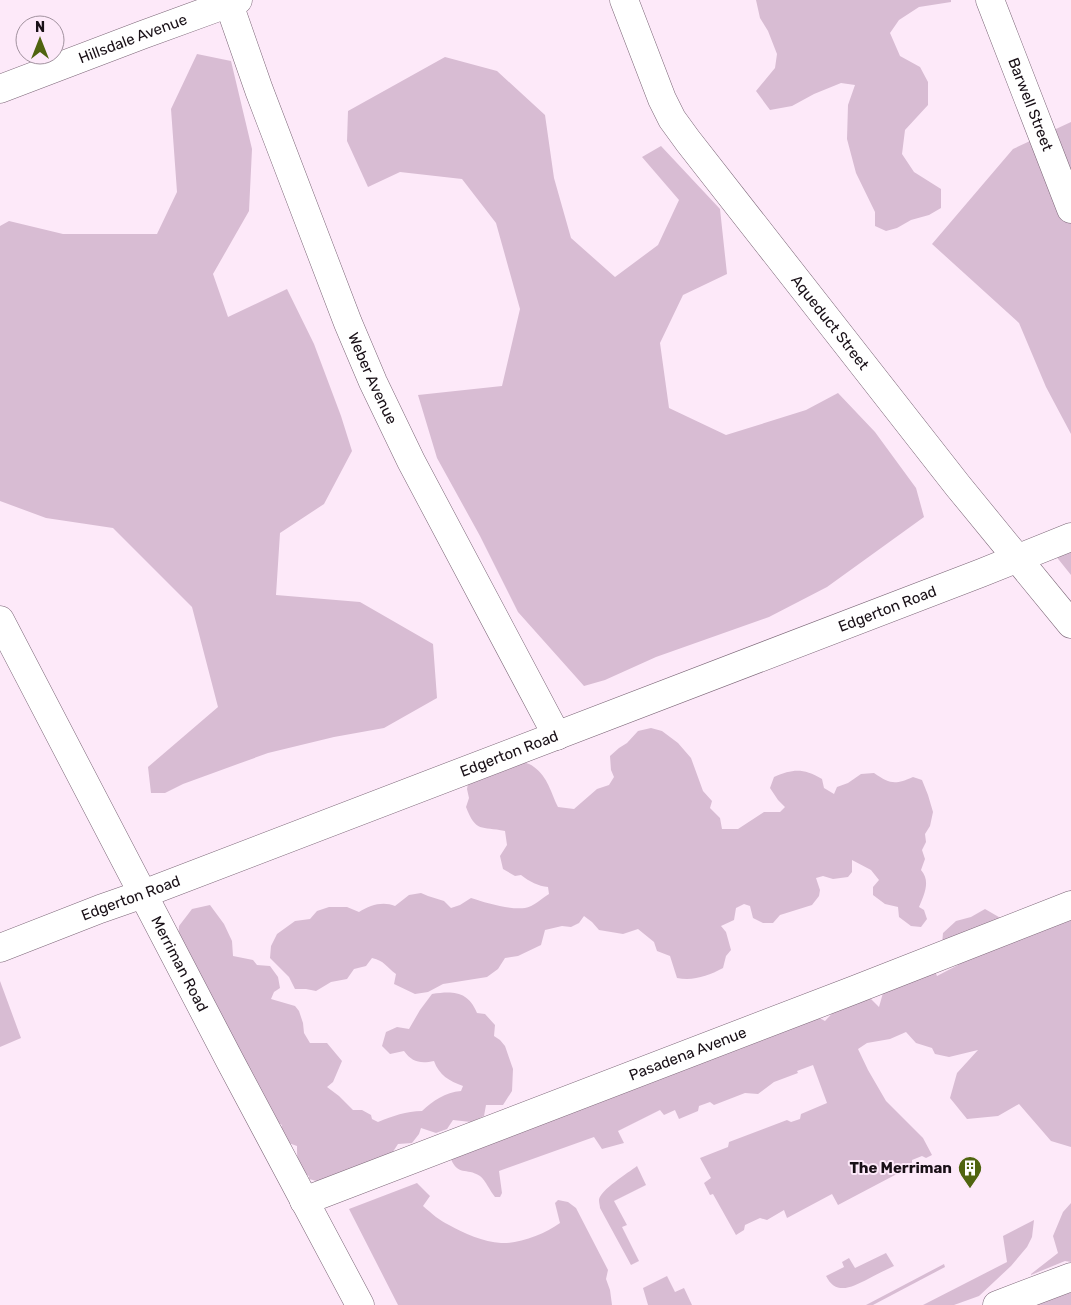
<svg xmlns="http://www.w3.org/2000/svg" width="1071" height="1305" font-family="Rubik,sans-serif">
<rect width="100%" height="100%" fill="#fde9f9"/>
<path fill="#d8bcd3" d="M 756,0 L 951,0 L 951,2 L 919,7 L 899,20 L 890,33 L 900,56 L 920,67 L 928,82 L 928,105 L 905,130 L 902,154 L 914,172 L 941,189 L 941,208 L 929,215 L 911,220 L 897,228 L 886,231 L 875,226 L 875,212 L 856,173 L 847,139 L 848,105 L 855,85 L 841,83 L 814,94 L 792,106 L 770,110 L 756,91 L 775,68 L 777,54 L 768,31 L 760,18 Z
M 197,54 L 231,61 L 252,149 L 249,211 L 213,274 L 228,317 L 287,289 L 314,344 L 341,416 L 352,451 L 324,504 L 280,533 L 276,595 L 360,602 L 433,644 L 437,698 L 384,728 L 334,737 L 268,753 L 183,784 L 165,793 L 151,793 L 148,767 L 218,707 L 192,607 L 113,528 L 46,518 L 0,501 L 0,226 L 9,221 L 63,234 L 157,234 L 177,192 L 171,109 Z
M 445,57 L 497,71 L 545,115 L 554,178 L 571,238 L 615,277 L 658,245 L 679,200 L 642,157 L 661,146 L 720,209 L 727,274 L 683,295 L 660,343 L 669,408 L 726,435 L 806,410 L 838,393 L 875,432 L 916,488 L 924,517 L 827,587 L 769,617 L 656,657 L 605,680 L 584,686 L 518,612 L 480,536 L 437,458 L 418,395 L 502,386 L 520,309 L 496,223 L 462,179 L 400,172 L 368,187 L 347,141 L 348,111 Z
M 1071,122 L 1071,434 L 1046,387 L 1019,323 L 932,244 L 1013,149 Z
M 1071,542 L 1071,575 L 1051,550 Z
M 651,728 L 662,731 L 678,743 L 691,758 L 703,791 L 712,801 L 710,808 L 720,818 L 722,829 L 738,829 L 764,812 L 780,812 L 785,807 L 778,800 L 770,788 L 774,777 C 793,769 803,768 822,779 L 824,788 L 834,794 L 837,787 L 848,783 L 861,774 L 874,773 C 890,784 895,785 913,777 L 922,780 L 928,795 L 933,812 L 930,826 L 925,834 L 926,842 L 922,850 L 925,859 L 921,870 C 931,881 924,895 919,907 L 924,910 L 927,919 L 921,927 L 911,926 L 899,917 L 898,907 L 885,904 L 873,895 L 873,887 L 879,880 L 871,870 L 852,860 L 852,872 L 848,877 L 833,879 L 823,876 L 816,878 L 820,890 L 819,896 L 812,905 L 780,915 L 773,923 L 763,923 L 753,918 L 750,906 L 744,904 L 736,908 L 734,920 L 721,926 L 726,932 L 731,950 L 726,956 L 723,968 C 708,976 694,981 677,978 L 670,956 L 657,951 L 654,942 L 638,929 L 623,934 L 599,930 L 592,922 L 584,916 L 579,923 L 571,927 L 562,926 L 545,930 L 541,945 L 518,956 L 505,958 L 498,969 L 487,977 L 443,984 L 428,992 L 415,994 L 394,984 L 396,974 C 385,966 385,961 372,958 L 366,966 L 354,969 L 347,979 L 331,982 L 316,991 L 306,989 L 295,989 L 289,977 L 270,958 L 271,946 L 277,934 L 295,921 L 310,919 L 317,911 L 329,907 L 347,907 L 359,912 C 370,905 383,901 395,906 L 409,895 L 421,893 L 428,896 L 444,901 L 451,908 L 460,905 L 471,898 C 486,903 510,910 525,908 C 533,907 542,898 549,894 L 548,887 C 538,886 530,882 521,875 L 515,876 L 503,869 L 500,856 L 507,845 L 505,831 C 481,826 476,833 466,807 L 469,798 L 467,789 L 469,778 L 511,759 C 518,761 528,762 534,767 C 548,777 551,793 558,807 L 574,809 L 597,789 L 609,785 L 614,777 L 611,770 L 610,756 L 619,748 L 627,743 L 638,731 Z
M 1071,890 L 1071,1147 L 1051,1141 L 1019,1104 L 998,1116 L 967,1119 L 950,1098 L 957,1073 L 978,1050 L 949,1057 L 935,1054 L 932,1048 L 916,1043 L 906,1032 L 890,1039 L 867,1043 L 858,1049 L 868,1070 L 886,1101 L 923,1138 L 932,1155 L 926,1158 L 922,1156 L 912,1160 L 912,1166 L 838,1205 L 832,1194 L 787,1218 L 784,1210 L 767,1220 L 760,1218 L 745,1225 L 744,1230 L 736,1235 L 713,1194 L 710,1195 L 704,1183 L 711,1178 L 700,1158 L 728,1147 L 729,1142 L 787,1120 L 791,1122 L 800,1119 L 801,1114 L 827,1103 L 813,1065 L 797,1071 L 798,1073 L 774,1082 L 758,1094 L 745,1093 L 714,1105 L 710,1102 L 699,1106 L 698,1111 L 679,1119 L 675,1110 L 664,1115 L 660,1110 L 618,1131 L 624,1143 L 602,1149 L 594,1137 L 499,1171 L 502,1193 L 500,1197 L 495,1197 C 490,1191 486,1181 480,1176 C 466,1167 458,1177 450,1157 L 812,1014 L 825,1021 L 840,1005 L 870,998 L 879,1007 L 883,993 L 933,966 L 937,976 L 958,965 L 952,960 L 942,944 L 943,933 L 956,921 L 971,917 L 985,909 L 1004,920 Z
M 210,905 L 224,924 L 232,941 L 233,956 L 253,960 L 257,965 L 270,966 L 278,977 L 280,988 L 274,992 L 271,999 L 295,1006 L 299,1011 L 303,1023 L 304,1033 L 310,1043 L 327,1043 L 342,1061 L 333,1082 L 327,1087 L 339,1096 L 353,1110 L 362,1110 L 371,1115 L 372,1119 L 378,1122 C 393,1116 406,1111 422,1111 C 433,1101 445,1092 461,1091 L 463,1086 C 449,1081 439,1075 434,1061 C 420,1064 412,1062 404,1051 L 390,1054 L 382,1046 L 386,1032 L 397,1027 L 409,1029 L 420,1010 L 432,994 C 453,991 468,991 477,1013 L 485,1014 L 495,1025 L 494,1036 L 500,1040 L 505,1046 L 513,1069 L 512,1091 L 503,1105 L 486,1105 L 484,1116 L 471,1122 L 453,1120 L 447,1129 L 436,1133 L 421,1128 L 419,1134 L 412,1143 L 398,1144 L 385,1164 L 324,1183 L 309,1179 L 309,1176 C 297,1170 297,1158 297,1146 L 283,1141 L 279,1132 L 282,1125 L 271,1119 L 178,946 L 179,926 L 192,909 Z
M 0,981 L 21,1038 L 0,1047 Z
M 637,1166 L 646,1185 L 614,1201 L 627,1225 L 622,1227 L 639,1261 L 631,1265 L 600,1208 C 600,1206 599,1203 599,1200 C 600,1190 628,1173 637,1166 Z
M 417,1183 L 430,1196 L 423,1206 C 431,1213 440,1221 449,1225 C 463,1233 484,1242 501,1243 C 519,1244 545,1234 560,1223 L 555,1203 L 558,1200 L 568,1202 L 576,1208 L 608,1270 L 606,1279 L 610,1290 L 612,1305 L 398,1305 L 349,1209 Z
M 1071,1203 L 1071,1262 L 1065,1261 L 1031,1275 L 1031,1274 L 1058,1253 L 1053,1236 L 1063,1212 Z
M 1034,1220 L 1032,1237 L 1027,1247 L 1011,1266 L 979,1296 L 954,1305 L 923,1305 L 1007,1262 L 1003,1236 Z
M 886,1253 L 894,1266 C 885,1270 876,1275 868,1279 C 852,1287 836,1296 826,1276 L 844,1267 L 842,1262 L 849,1258 L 855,1268 Z
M 944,1264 L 945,1267 L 873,1305 L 866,1305 Z
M 667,1276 L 675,1292 L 684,1288 L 692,1305 L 648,1305 L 643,1288 Z
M 1057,1292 L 1071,1293 L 1071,1305 L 995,1305 Z"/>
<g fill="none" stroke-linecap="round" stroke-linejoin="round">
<g stroke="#7b6677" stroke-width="29">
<g id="street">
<path id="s1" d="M 624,0 L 662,99 L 672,119 L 688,141 L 958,486 L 1071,624"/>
<path id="s2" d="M 990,0 L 1071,209"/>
<path id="s3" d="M 229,4 L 259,90 L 348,323 L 373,382 L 411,461 L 557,736"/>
<path id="s4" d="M 0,89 L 142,35 L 238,0"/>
<path id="s5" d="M 0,948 L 100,909 L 143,894 L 981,573 L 1071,537"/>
<path id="s6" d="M 304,1201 L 854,990 L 1071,905"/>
<path d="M 997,1305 L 1071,1277"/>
</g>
</g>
<g stroke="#7b6677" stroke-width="29">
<g id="secondary">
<path id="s7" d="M 0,620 L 230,1061 L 360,1305"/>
</g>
</g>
<use href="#street" stroke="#fff" stroke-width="28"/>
<use href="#secondary" stroke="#fff" stroke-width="28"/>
</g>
<defs>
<g id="building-pin" transform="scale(1.25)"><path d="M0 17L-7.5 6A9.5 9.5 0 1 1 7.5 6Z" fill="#506410" stroke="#fde9f9"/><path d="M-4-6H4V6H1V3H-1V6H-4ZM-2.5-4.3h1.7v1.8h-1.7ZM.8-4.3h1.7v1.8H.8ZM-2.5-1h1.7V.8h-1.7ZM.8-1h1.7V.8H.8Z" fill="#fff"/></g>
</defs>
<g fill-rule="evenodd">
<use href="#building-pin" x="970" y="1168"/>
</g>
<g text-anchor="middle" stroke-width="4" stroke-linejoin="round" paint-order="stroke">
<g font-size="15" fill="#191017" stroke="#fde9f9">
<text dy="5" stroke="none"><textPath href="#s4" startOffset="142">Hillsdale Avenue</textPath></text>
<text dy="5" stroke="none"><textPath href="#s2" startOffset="112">Barwell Street</textPath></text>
<text dy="5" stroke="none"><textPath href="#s1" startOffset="386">Aqueduct Street</textPath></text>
<text dy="5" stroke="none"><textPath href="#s3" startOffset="401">Weber Avenue</textPath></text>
<text dy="5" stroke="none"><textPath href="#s5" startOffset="950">Edgerton Road</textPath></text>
<text dy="5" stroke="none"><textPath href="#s5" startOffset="545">Edgerton Road</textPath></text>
<text dy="5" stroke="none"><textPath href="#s5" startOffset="140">Edgerton Road</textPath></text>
<text dy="5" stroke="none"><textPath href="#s7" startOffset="388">Merriman Road</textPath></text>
<text dy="5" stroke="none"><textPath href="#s6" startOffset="411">Pasadena Avenue</textPath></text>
</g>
<g font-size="15" font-weight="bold" fill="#191017" stroke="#fde9f9" text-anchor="end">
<text x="952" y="1173">The Merriman</text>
</g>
</g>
<g transform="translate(40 40)"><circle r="24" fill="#fde9f9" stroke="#a2929f"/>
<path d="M0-4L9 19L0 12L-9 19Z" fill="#506410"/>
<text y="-8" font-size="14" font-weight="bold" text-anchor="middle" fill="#191017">N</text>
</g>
</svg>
